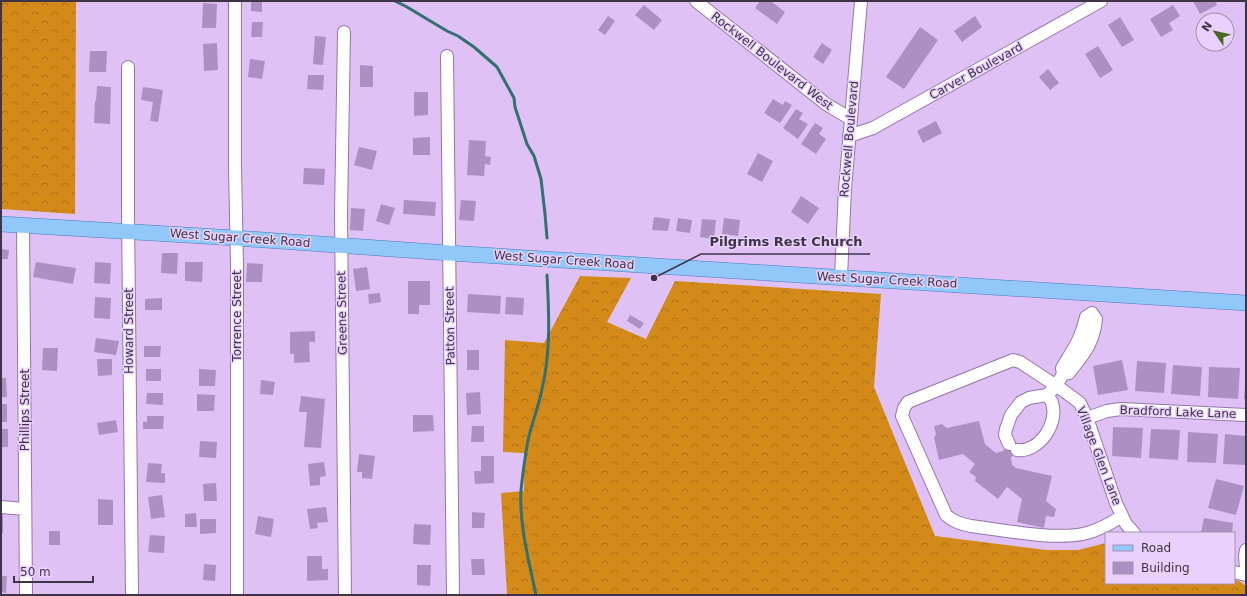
<svg xmlns="http://www.w3.org/2000/svg" width="1247" height="596" font-family="'DejaVu Sans',sans-serif">
<defs>
<pattern id="forest-crowns" width="20" height="18" patternUnits="userSpaceOnUse"><rect width="20" height="18" fill="#d48a18"/><path d="M2 6a3 3 0 1 1 6 0M12 15a3 3 0 1 1 6 0" fill="none" stroke="#ad7118"/></pattern>
</defs>
<rect width="100%" height="100%" fill="#dfc1f6"/>
<path fill="url(#forest-crowns)" d="M 1,1 L 76,1 L 75,214 L 1,209 Z
M 580,276 L 631,278 L 607,322 L 646,339 L 675,281 L 881,294 L 874,387 L 935,536 L 1046,550 L 1078,550 L 1106,543 L 1106,583 L 1234,583 L 1234,580 L 1239,581 L 1246,586 L 1246,595 L 507,595 L 501,493 L 524,491 L 524,453 L 503,452 L 505,340 L 544,343 Z"/>
<g fill="none" stroke-linecap="round" stroke-linejoin="round">
<path stroke="#317073" stroke-width="3" d="M 395,1 L 407,7 L 447,31 L 458,36 L 474,47 L 497,67 L 514,98 L 515,107 L 527,144 L 534,156 L 541,179 L 545,214 L 547,238
M 536,595 C 529,561 519,525 521,490 C 523,472 525,454 529,436 C 533,420 539,405 542,389 C 551,352 549,312 547,275"/>
</g>
<path fill="#ad90c3" d="M 251,1 L 262,1 L 262,12 L 251,11 Z
M 760,1 L 773,1 L 772,2 L 785,12 L 777,24 L 755,8 Z
M 1193,1 L 1215,1 L 1217,5 L 1200,14 Z
M 203,3 L 217,4 L 216,28 L 202,28 Z
M 644,5 L 662,20 L 654,30 L 635,15 Z
M 1173,5 L 1180,16 L 1169,23 L 1173,30 L 1161,37 L 1150,19 Z
M 608,16 L 615,21 L 605,35 L 598,30 Z
M 975,16 L 982,27 L 962,42 L 954,31 Z
M 1120,17 L 1134,40 L 1122,47 L 1108,25 Z
M 252,22 L 263,22 L 262,37 L 251,37 Z
M 920,27 L 938,40 L 904,89 L 886,77 Z
M 315,36 L 326,37 L 323,65 L 313,64 Z
M 217,43 L 218,70 L 204,71 L 203,44 Z
M 822,43 L 832,50 L 823,64 L 813,57 Z
M 1098,46 L 1113,70 L 1100,78 L 1085,54 Z
M 90,51 L 107,51 L 106,72 L 89,72 Z
M 250,59 L 265,61 L 262,79 L 248,77 Z
M 360,65 L 373,66 L 373,87 L 360,87 Z
M 1048,69 L 1059,83 L 1050,90 L 1039,77 Z
M 308,75 L 324,75 L 323,90 L 307,89 Z
M 97,86 L 111,87 L 110,124 L 94,123 L 95,101 L 96,101 Z
M 143,87 L 163,90 L 158,122 L 150,121 L 153,102 L 141,100 Z
M 414,92 L 428,92 L 428,115 L 414,116 Z
M 773,99 L 783,105 L 785,101 L 792,105 L 780,123 L 764,113 Z
M 796,109 L 803,113 L 799,119 L 808,124 L 798,139 L 783,128 Z
M 936,121 L 942,133 L 923,143 L 917,131 Z
M 815,123 L 823,128 L 819,134 L 826,139 L 816,154 L 801,144 Z
M 430,137 L 430,155 L 413,155 L 413,138 Z
M 469,140 L 486,141 L 485,156 L 491,157 L 490,165 L 485,164 L 484,176 L 467,175 Z
M 359,147 L 377,151 L 372,170 L 354,165 Z
M 758,153 L 773,161 L 762,182 L 747,174 Z
M 304,168 L 325,169 L 324,185 L 303,184 Z
M 801,196 L 819,208 L 808,224 L 791,212 Z
M 404,200 L 436,202 L 435,216 L 403,214 Z
M 461,200 L 476,201 L 474,221 L 459,220 Z
M 381,204 L 395,208 L 389,225 L 376,221 Z
M 351,208 L 365,209 L 363,231 L 350,230 Z
M 654,217 L 670,219 L 668,231 L 652,230 Z
M 678,218 L 692,220 L 690,233 L 676,231 Z
M 724,218 L 740,220 L 738,236 L 722,234 Z
M 702,219 L 716,220 L 714,239 L 700,237 Z
M 1,249 L 9,250 L 8,259 L 1,259 Z
M 162,253 L 178,253 L 177,274 L 161,273 Z
M 36,262 L 76,268 L 73,284 L 33,277 Z
M 95,262 L 111,263 L 110,284 L 94,283 Z
M 185,262 L 203,262 L 202,282 L 185,281 Z
M 247,263 L 263,264 L 262,282 L 246,282 Z
M 367,267 L 370,289 L 356,291 L 353,269 Z
M 408,281 L 430,281 L 430,305 L 419,305 L 419,314 L 408,314 Z
M 380,293 L 381,302 L 369,304 L 368,294 Z
M 468,294 L 501,296 L 500,314 L 467,312 Z
M 95,297 L 111,298 L 110,319 L 94,318 Z
M 506,297 L 524,298 L 523,315 L 505,314 Z
M 162,298 L 162,310 L 145,310 L 145,299 Z
M 630,315 L 644,323 L 640,329 L 627,321 Z
M 315,331 L 315,342 L 309,342 L 310,362 L 294,363 L 294,354 L 290,354 L 290,332 Z
M 96,338 L 119,341 L 116,355 L 94,352 Z
M 144,346 L 161,346 L 160,357 L 144,357 Z
M 43,348 L 58,348 L 57,371 L 42,370 Z
M 467,350 L 479,350 L 479,370 L 467,370 Z
M 97,359 L 112,359 L 112,375 L 98,376 Z
M 1122,360 L 1128,390 L 1098,395 L 1093,366 Z
M 1137,361 L 1166,363 L 1164,393 L 1135,391 Z
M 1173,365 L 1202,367 L 1200,396 L 1171,394 Z
M 1209,367 L 1240,368 L 1238,399 L 1208,397 Z
M 146,369 L 161,369 L 161,381 L 146,381 Z
M 199,369 L 216,370 L 215,386 L 199,386 Z
M 1,378 L 6,378 L 7,397 L 1,397 Z
M 261,380 L 275,382 L 273,395 L 260,394 Z
M 1245,388 L 1246,388 L 1246,399 L 1244,399 Z
M 480,392 L 481,414 L 467,415 L 466,393 Z
M 147,393 L 163,393 L 163,405 L 146,404 Z
M 197,394 L 215,395 L 214,411 L 197,411 Z
M 301,396 L 325,399 L 321,448 L 304,447 L 307,412 L 299,412 Z
M 1,404 L 7,404 L 7,422 L 1,422 Z
M 413,415 L 433,415 L 434,431 L 413,432 Z
M 147,416 L 164,416 L 163,429 L 143,429 L 143,422 L 147,422 Z
M 116,420 L 118,432 L 99,435 L 97,423 Z
M 979,421 L 985,444 L 996,453 L 1003,451 L 1009,443 L 1017,449 L 1011,458 L 1012,465 L 1016,468 L 1052,476 L 1046,501 L 1056,509 L 1054,517 L 1046,516 L 1044,528 L 1017,522 L 1022,499 L 1007,487 L 998,499 L 975,481 L 976,477 L 969,472 L 975,464 L 963,454 L 939,460 L 934,437 L 936,435 L 934,426 L 942,424 L 947,428 Z
M 472,426 L 484,426 L 484,442 L 471,442 Z
M 1113,427 L 1143,428 L 1141,458 L 1112,456 Z
M 1,429 L 8,429 L 8,447 L 1,447 Z
M 1151,429 L 1180,430 L 1178,460 L 1149,458 Z
M 1188,432 L 1218,434 L 1216,463 L 1187,462 Z
M 1225,434 L 1246,436 L 1246,465 L 1223,464 Z
M 200,441 L 217,442 L 216,458 L 199,457 Z
M 359,454 L 375,456 L 372,479 L 362,478 L 362,472 L 357,472 Z
M 481,456 L 494,456 L 494,483 L 475,484 L 474,471 L 481,471 Z
M 324,462 L 326,476 L 320,477 L 320,485 L 310,486 L 308,464 Z
M 148,463 L 162,464 L 161,473 L 165,473 L 165,483 L 146,482 Z
M 1216,479 L 1244,486 L 1236,515 L 1208,508 Z
M 216,483 L 217,501 L 204,501 L 203,484 Z
M 162,495 L 165,517 L 151,519 L 148,497 Z
M 98,499 L 113,500 L 113,525 L 98,525 Z
M 326,507 L 328,522 L 317,523 L 318,528 L 310,529 L 307,509 Z
M 472,512 L 485,513 L 484,528 L 472,528 Z
M 1,513 L 3,513 L 3,533 L 1,533 Z
M 196,513 L 197,527 L 185,527 L 185,514 Z
M 258,516 L 274,519 L 271,537 L 255,534 Z
M 1204,518 L 1233,523 L 1232,533 L 1201,533 Z
M 200,519 L 216,519 L 216,533 L 200,534 Z
M 414,524 L 431,525 L 430,545 L 413,544 Z
M 49,531 L 60,531 L 60,545 L 49,545 Z
M 150,535 L 165,536 L 164,553 L 148,552 Z
M 307,556 L 322,556 L 322,569 L 328,569 L 328,580 L 307,581 Z
M 471,559 L 484,559 L 485,575 L 472,575 Z
M 204,564 L 216,565 L 215,581 L 203,580 Z
M 417,565 L 431,565 L 430,586 L 417,585 Z
M 1,576 L 7,576 L 6,593 L 1,592 Z"/>
<g fill="none" stroke-linecap="round" stroke-linejoin="round">
<g stroke="#9377a8" stroke-width="14">
<path id="minor" d="M 235,1 L 235,167 L 237,265 L 237,595
M 696,1 L 826,104 L 851,119
M 344,32 L 341,214 L 345,595
M 447,56 L 453,595
M 128,67 L 128,214 L 132,595
M 849,136 L 873,128 L 1101,1
M 23,226 L 26,595
M 841,277 L 845,189 L 861,1
M 1087,418 L 1107,411 L 1121,409 L 1246,415
M 1009,444 L 1005,435 L 1006,429 L 1011,415 L 1021,402 L 1029,398 L 1047,395 L 1056,386 L 1063,374 L 1062,368 C 1074,348 1081,339 1086,317 L 1092,313 L 1096,319 C 1094,343 1083,355 1069,373 L 1063,374
M 1017,450 C 1039,453 1059,423 1052,403 C 1052,401 1049,398 1047,395
M 1,507 L 25,509
M 1122,516 C 1110,524 1097,531 1083,534 C 1052,540 1003,530 971,526 C 961,524 954,522 946,515 L 902,416 L 904,408 L 908,402 L 1013,360 L 1020,362 L 1064,391 L 1080,403 L 1087,418 L 1116,503 L 1126,524 L 1134,533
M 1246,550 L 1245,556 L 1246,568
M 1234,572 L 1246,575"/>
</g>
<g stroke="#467bba" stroke-width="16">
<path id="major" d="M 1,224 L 236,238 L 449,253 L 1246,303"/>
</g>
<use href="#minor" stroke="#fff" stroke-width="12"/>
<use href="#major" stroke="#92c7fa" stroke-width="15"/>
</g>
<g text-anchor="middle" stroke-width="3" stroke-linejoin="round" paint-order="stroke">
<g font-size="12" fill="#3f3348" stroke="#e9d1fc">
<text transform="translate(772 61) rotate(38)" y="4">Rockwell Boulevard West</text>
<text transform="translate(976 71) rotate(-29)" y="4">Carver Boulevard</text>
<text transform="translate(849 139) rotate(-85)" y="4">Rockwell Boulevard</text>
<text transform="translate(240 238) rotate(4)" y="4">West Sugar Creek Road</text>
<text transform="translate(564 260) rotate(4)" y="4">West Sugar Creek Road</text>
<text transform="translate(887 280) rotate(3)" y="4">West Sugar Creek Road</text>
<text transform="translate(342 313) rotate(-91)" y="4">Greene Street</text>
<text transform="translate(237 316) rotate(-90)" y="4">Torrence Street</text>
<text transform="translate(450 326) rotate(-91)" y="4">Patton Street</text>
<text transform="translate(129 331) rotate(-90)" y="4">Howard Street</text>
<text transform="translate(25 410) rotate(-90)" y="4">Phillips Street</text>
<text transform="translate(1178 412) rotate(2)" y="4">Bradford Lake Lane</text>
<text transform="translate(1099 456) rotate(69)" y="4">Village Glen Lane</text>
</g>
</g>
<path fill="none" stroke="#3f3348" stroke-width="1.5" d="M654 278L701 254H870"/>
<circle fill="#3f3348" stroke="#e9d1fc" stroke-width="1.5" cx="654" cy="278" r="4"/>
<g font-size="13" text-anchor="middle" font-weight="bold" fill="#3f3348" stroke="#e9d1fc" stroke-width="3" stroke-linejoin="round" paint-order="stroke">
<text x="786" y="246">Pilgrims Rest Church</text>
</g>
<rect width="1247" height="596" fill="none" stroke="#3f3348" stroke-width="4"/>
<rect x="1105" y="532" width="130" height="52" fill="#e9d1fc" stroke="#a592b4"/>
<rect x="1113" y="545" width="20" height="6" fill="#92c7fa" stroke="#a592b4"/>
<text x="1141" y="552" font-size="12" fill="#3f3348">Road</text>
<rect x="1113" y="562" width="20" height="12" fill="#ad90c3" stroke="#a592b4"/>
<text x="1141" y="572" font-size="12" fill="#3f3348">Building</text>
<g transform="translate(1215 32) rotate(304)"><circle r="19" fill="#e9d1fc" stroke="#a592b4"/>
<path d="M0-3L7 15L0 10L-7 15Z" fill="#46671d"/>
<text y="-6" font-size="11" font-weight="bold" text-anchor="middle" fill="#3f3348">N</text>
</g>
<path d="M14 576v6h79v-6" fill="none" stroke="#3f3348" stroke-width="2"/>
<text x="20" y="576" font-size="12" fill="#3f3348" stroke="#e9d1fc" stroke-width="3" paint-order="stroke">50 m</text>
</svg>
